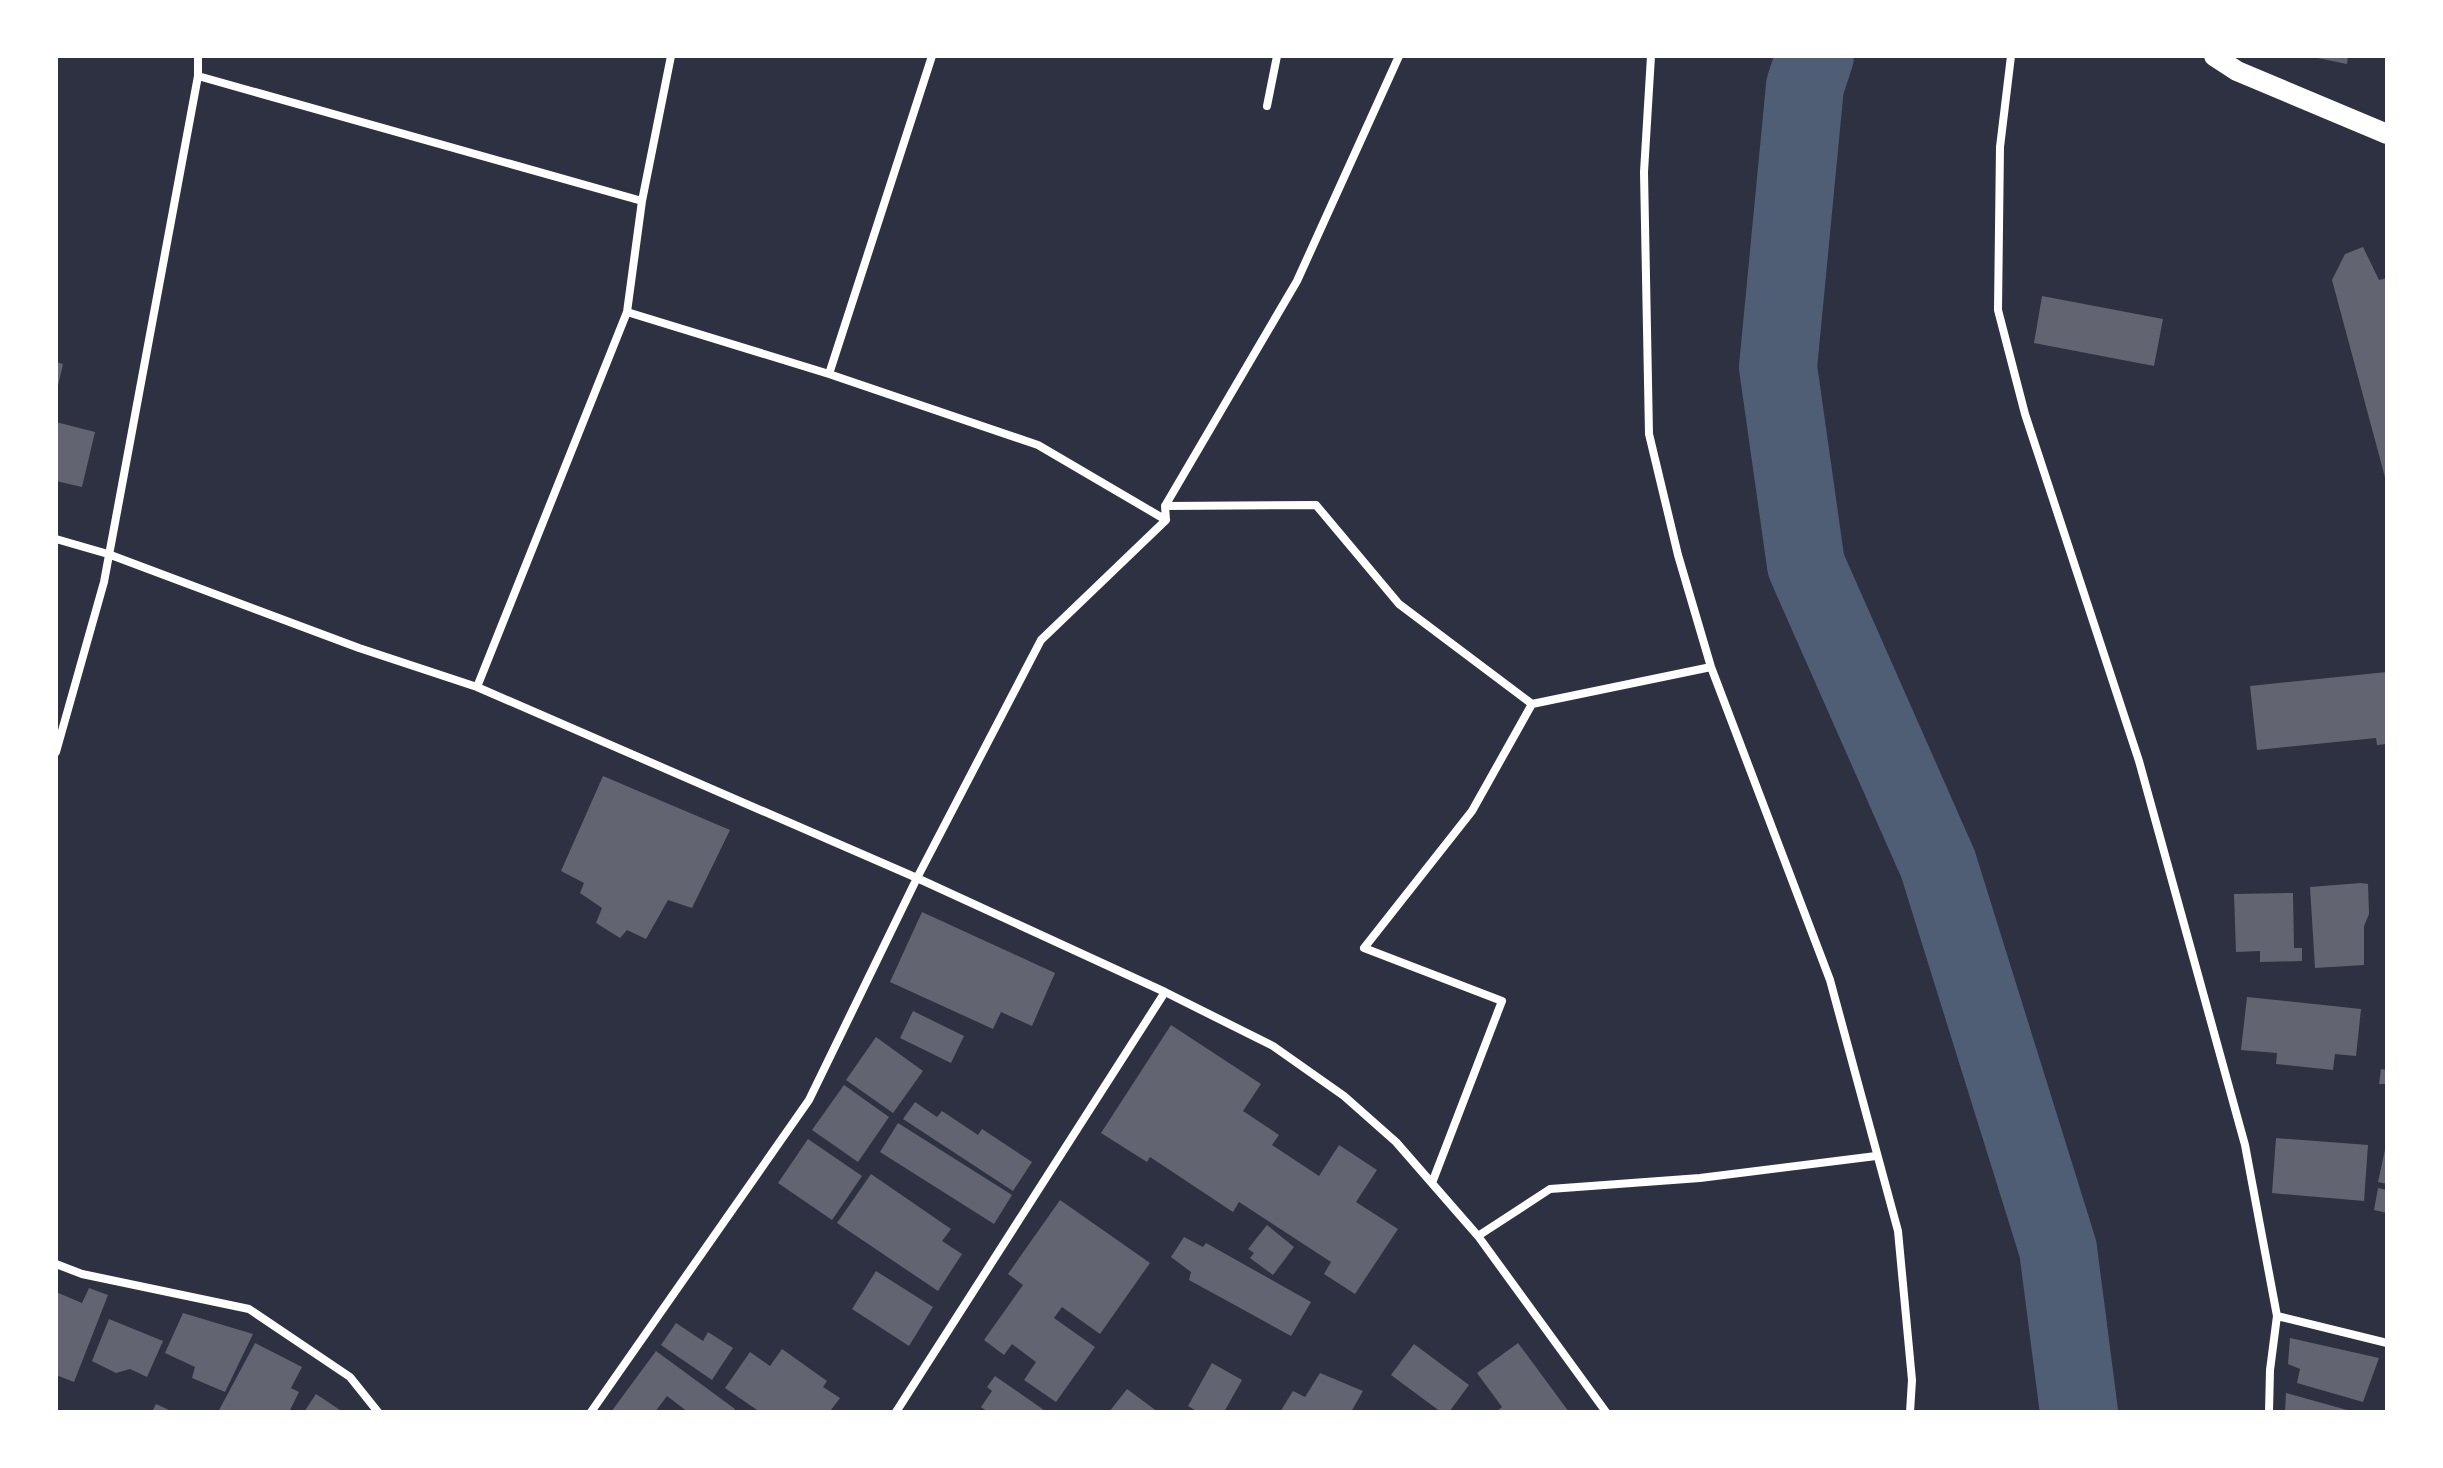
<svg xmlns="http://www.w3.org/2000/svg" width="2443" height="1468" font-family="Signika,sans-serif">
<rect width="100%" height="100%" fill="#2d3142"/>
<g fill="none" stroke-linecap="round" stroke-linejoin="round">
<path stroke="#4f5d75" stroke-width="78" d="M 1815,56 L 1805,86 L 1778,367 L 1806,565 L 1938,864 L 2058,1249 L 2079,1412"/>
</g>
<path fill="#626471" d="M 2308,56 L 2348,56 L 2347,64 Z
M 2363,247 L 2379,280 L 2387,278 L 2386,481 L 2332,280 L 2345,254 Z
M 2042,296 L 2163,319 L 2154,366 L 2034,343 Z
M 56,362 L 63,364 L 57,390 L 56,390 Z
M 56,422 L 95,432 L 82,487 L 56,481 Z
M 2387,672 L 2387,744 L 2377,745 L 2376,738 L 2257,750 L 2250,686 Z
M 603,776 L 730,830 L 692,908 L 668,900 L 646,939 L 627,930 L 620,938 L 596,923 L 602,908 L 580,893 L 584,883 L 561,871 Z
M 2361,883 L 2368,884 L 2369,914 L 2364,926 L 2364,965 L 2315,968 L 2310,887 Z
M 2293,893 L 2294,948 L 2302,948 L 2302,961 L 2260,962 L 2260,951 L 2236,952 L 2234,894 Z
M 922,912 L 1055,973 L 1032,1026 L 1001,1012 L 993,1029 L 890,982 Z
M 2247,997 L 2361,1009 L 2356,1056 L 2335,1054 L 2333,1070 L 2276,1064 L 2277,1053 L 2241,1050 Z
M 913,1011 L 964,1036 L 951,1063 L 900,1038 Z
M 1171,1025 L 1261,1084 L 1243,1111 L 1279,1135 L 1272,1145 L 1319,1176 L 1339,1145 L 1377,1170 L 1356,1202 L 1398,1229 L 1355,1294 L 1324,1274 L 1331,1262 L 1239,1202 L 1233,1212 L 1150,1157 L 1147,1162 L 1101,1133 Z
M 876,1037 L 923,1071 L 893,1113 L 846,1080 Z
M 2381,1069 L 2387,1070 L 2387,1084 L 2379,1084 Z
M 844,1085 L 889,1117 L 858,1162 L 812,1130 Z
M 915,1102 L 937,1117 L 942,1111 L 978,1135 L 982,1129 L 1032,1162 L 1013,1191 L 903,1119 Z
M 898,1123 L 1012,1195 L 994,1224 L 880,1152 Z
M 2276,1138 L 2368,1145 L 2364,1201 L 2272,1193 Z
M 808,1139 L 862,1176 L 832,1220 L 778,1183 Z
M 2386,1145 L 2387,1146 L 2387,1184 L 2378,1182 Z
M 871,1174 L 951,1229 L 942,1241 L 962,1254 L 938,1291 L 837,1223 Z
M 2378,1188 L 2387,1190 L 2387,1213 L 2374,1210 Z
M 1060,1200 L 1150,1263 L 1100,1334 L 1062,1307 L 1054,1318 L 1095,1347 L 1056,1402 L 1024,1380 L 1036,1362 L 1012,1344 L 1004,1355 L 984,1340 L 1023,1285 L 1008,1274 Z
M 1267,1225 L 1294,1247 L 1273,1275 L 1250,1258 L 1254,1253 L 1248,1249 Z
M 1184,1237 L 1203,1247 L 1206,1243 L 1311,1302 L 1291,1336 L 1189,1280 L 1191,1272 L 1171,1257 Z
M 876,1271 L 933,1307 L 909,1346 L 852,1309 Z
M 89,1288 L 108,1295 L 74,1382 L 56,1375 L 56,1292 L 82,1303 Z
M 183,1313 L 253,1334 L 225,1392 L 192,1378 L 195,1367 L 165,1353 Z
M 109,1319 L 163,1341 L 147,1377 L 130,1369 L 116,1373 L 92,1361 Z
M 676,1323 L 703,1341 L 708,1332 L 733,1348 L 712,1380 L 661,1345 Z
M 2290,1338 L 2379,1358 L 2363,1402 L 2297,1383 L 2300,1369 L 2288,1364 Z
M 255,1343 L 302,1367 L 291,1388 L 299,1392 L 289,1412 L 218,1412 Z
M 1518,1343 L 1569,1412 L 1496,1412 L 1502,1407 L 1477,1373 Z
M 1414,1344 L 1469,1385 L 1449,1412 L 1441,1412 L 1391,1375 Z
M 782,1349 L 827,1381 L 823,1387 L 840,1398 L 831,1410 L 834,1412 L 760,1412 L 725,1388 L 750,1352 L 770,1366 Z
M 656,1351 L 735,1409 L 732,1412 L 688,1412 L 667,1396 L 655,1412 L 611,1412 Z
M 1212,1363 L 1242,1380 L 1224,1412 L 1198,1412 L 1188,1406 Z
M 1320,1373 L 1363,1391 L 1351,1412 L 1280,1412 L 1293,1391 L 1305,1397 Z
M 995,1376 L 1044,1410 L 1043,1412 L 988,1412 L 981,1407 L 992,1391 L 987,1387 Z
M 1127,1389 L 1158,1412 L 1109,1412 Z
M 2286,1393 L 2351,1411 L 2351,1412 L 2285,1412 Z
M 316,1394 L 343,1412 L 304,1412 Z
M 156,1404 L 173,1412 L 152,1412 Z"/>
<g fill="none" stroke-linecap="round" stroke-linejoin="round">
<path stroke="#fff" stroke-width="8" d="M 1651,56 L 1644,172 L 1649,434 L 1678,555 L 1711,667 L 1830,980 L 1898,1231 L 1912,1380 L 1910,1412
M 2011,56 L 2000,147 L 1998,310 L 2025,414 L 2139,761 L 2245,1145 L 2277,1316 L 2270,1370 L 2269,1412
M 198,76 L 642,201
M 1267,106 L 1277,56
M 627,312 L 829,374 L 1038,445 L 1166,520
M 829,374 L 932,56
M 1165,506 L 1316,505 L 1399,604 L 1532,704
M 56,539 L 108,554 L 359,648 L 477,687 L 917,878 L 1165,992 L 1273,1046 L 1344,1096 L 1396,1142 L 1478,1236 L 1606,1412
M 477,687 L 627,312 L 642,201 L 671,56
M 56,752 L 104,582 L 198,76 L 198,56
M 1432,1183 L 1502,1001 L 1364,948 L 1472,811 L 1532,704 L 1711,667
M 1478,1236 L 1550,1189 L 1700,1178 L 1876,1156
M 56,1264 L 82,1274 L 249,1309 L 350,1377 L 378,1412
M 2277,1316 L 2387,1343
M 591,1412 L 809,1100 L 917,878 L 1041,640 L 1166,520 L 1165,506 L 1297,281 L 1399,56
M 896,1412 L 1165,992"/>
<path stroke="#fff" stroke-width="20" d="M 2214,56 L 2237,71 L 2387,134"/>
</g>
<rect width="2443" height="1468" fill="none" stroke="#ffffff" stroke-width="116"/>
</svg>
